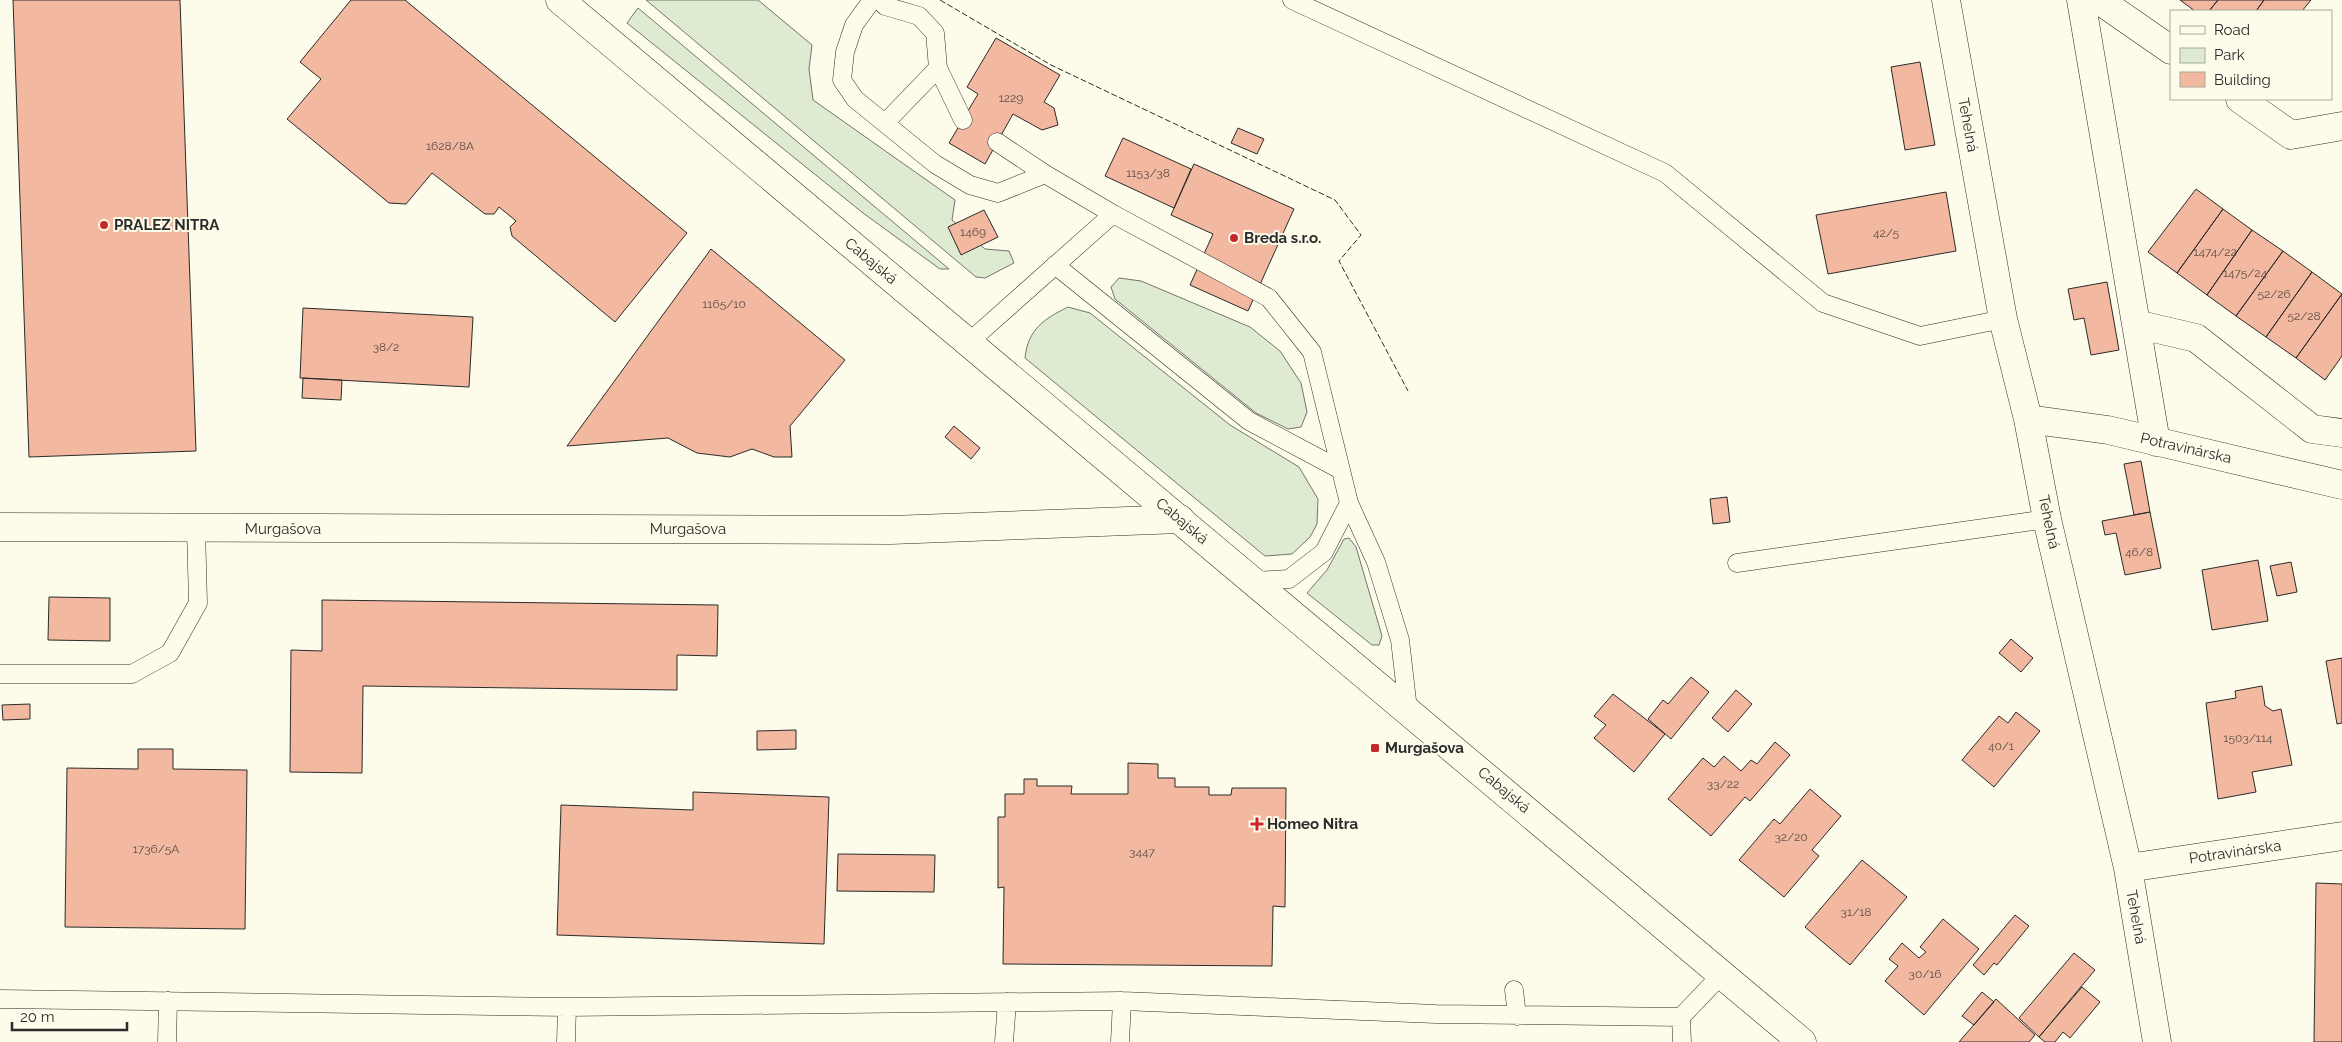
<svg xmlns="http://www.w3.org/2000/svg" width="2342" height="1042" font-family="Raleway,sans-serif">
<rect width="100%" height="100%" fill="#fdfbea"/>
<path fill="#deebd1" stroke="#74746e" d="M 646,0 L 758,0 L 812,45 L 809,69 L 813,100 L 955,200 L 952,220 L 985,249 L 1009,251 L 1014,263 L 985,278 L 976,277 Z
M 638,8 L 949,269 L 940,269 L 863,213 L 627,23 Z
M 1119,278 L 1141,281 L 1250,327 L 1280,351 L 1301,383 L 1307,412 L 1301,427 L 1288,429 L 1256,413 L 1115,299 L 1111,287 Z
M 1068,307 L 1090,313 L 1230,425 L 1299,467 L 1318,499 L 1317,524 L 1310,537 L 1292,554 L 1265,556 L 1025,358 C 1028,329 1044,319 1068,307 Z
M 1349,538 L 1356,547 L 1382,636 L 1379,645 L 1372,645 L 1307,593 L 1327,570 L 1344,539 Z"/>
<path fill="#f2b8a0" stroke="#2b2b2b" d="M 13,0 L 180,0 L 196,451 L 29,457 Z
M 351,0 L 405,0 L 687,233 L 615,322 L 512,236 L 510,227 L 516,221 L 499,207 L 494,214 L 485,214 L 432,173 L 406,204 L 389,203 L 287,119 L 321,79 L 300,62 Z
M 2180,0 L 2218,0 L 2209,11 L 2195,11 Z
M 2218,0 L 2264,0 L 2256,11 L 2209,11 Z
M 2264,0 L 2311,0 L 2302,11 L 2256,11 Z
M 996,38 L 1060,75 L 1044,102 L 1054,108 L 1058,125 L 1042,130 L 1013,114 L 985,164 L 949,143 L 978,94 L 967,87 Z
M 1920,62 L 1935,145 L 1905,150 L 1891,67 Z
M 1238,128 L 1264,139 L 1257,154 L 1231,143 Z
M 1123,138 L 1191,169 L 1174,208 L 1105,176 Z
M 1194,164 L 1294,209 L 1248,311 L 1190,285 L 1213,234 L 1171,215 Z
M 2196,189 L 2223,209 L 2177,273 L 2148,252 Z
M 1946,192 L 1956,251 L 1828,274 L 1816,215 Z
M 2223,209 L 2252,230 L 2207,295 L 2177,273 Z
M 984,210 L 998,237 L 961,255 L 948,227 Z
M 2252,230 L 2283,251 L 2236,316 L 2207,295 Z
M 711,249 L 845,360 L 790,426 L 792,457 L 774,457 L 752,449 L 730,457 L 697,453 L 668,438 L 567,446 Z
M 2283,251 L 2312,272 L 2266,337 L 2236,316 Z
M 2312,272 L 2342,294 L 2296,358 L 2266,337 Z
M 2107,282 L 2119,350 L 2091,355 L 2084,318 L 2074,320 L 2068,289 Z
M 2342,294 L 2342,356 L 2325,380 L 2296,358 Z
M 303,308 L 473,317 L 469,387 L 300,378 Z
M 303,378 L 342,380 L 341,400 L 302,398 Z
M 954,426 L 980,448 L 971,459 L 945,437 Z
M 2141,461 L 2150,512 L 2134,515 L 2124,464 Z
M 1727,497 L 1730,522 L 1713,524 L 1710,499 Z
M 2150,512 L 2161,568 L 2125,575 L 2116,533 L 2105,535 L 2102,521 Z
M 2258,560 L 2268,621 L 2212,630 L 2202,570 Z
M 2291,562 L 2297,592 L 2277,596 L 2270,566 Z
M 49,597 L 110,598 L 110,641 L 48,640 Z
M 322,600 L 718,605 L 717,656 L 677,655 L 677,690 L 363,686 L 362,773 L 290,772 L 291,650 L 322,651 Z
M 2011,639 L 2033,658 L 2021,672 L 1999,653 Z
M 2342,658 L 2342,723 L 2337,724 L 2326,661 Z
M 1691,677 L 1709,692 L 1671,739 L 1648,719 L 1663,700 L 1668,704 Z
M 2262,686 L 2265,706 L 2273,711 L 2281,709 L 2292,765 L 2252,772 L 2256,792 L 2218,799 L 2206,703 L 2236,698 L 2235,691 Z
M 1736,690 L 1752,704 L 1728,732 L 1712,718 Z
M 1613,694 L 1665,734 L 1634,772 L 1594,738 L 1606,725 L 1594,716 Z
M 30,704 L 30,719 L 3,720 L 2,705 Z
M 2016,712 L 2040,731 L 1994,787 L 1962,760 L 1999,716 L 2008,723 Z
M 796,730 L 796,749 L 757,750 L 757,731 Z
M 1775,742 L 1790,755 L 1750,801 L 1745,797 L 1711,836 L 1668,799 L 1703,758 L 1714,767 L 1724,756 L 1741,771 L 1751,760 L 1757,764 Z
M 138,749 L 173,749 L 173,769 L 247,770 L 245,929 L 65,927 L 67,768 L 138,769 Z
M 1128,763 L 1158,764 L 1158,778 L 1175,778 L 1175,787 L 1209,787 L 1209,795 L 1231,795 L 1232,788 L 1286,788 L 1285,907 L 1273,906 L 1272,966 L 1003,964 L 1004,887 L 998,888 L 998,817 L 1005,817 L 1005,794 L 1024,794 L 1024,779 L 1037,779 L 1037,786 L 1072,786 L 1071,794 L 1128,794 Z
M 1810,789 L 1841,816 L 1812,850 L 1819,856 L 1784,897 L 1739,860 L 1774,819 L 1780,824 Z
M 693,792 L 829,797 L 824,944 L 557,935 L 561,805 L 693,810 Z
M 838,854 L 935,855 L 934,892 L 837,891 Z
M 1862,860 L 1907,897 L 1850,965 L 1805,927 Z
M 2316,883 L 2342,884 L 2342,1042 L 2314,1042 Z
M 2015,915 L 2029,926 L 1997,965 L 1994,963 L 1984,975 L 1973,965 Z
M 1943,919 L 1979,949 L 1924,1015 L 1885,981 L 1898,966 L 1889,959 L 1902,943 L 1919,958 L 1926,952 L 1920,947 Z
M 2074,953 L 2095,970 L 2039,1037 L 2019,1018 Z
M 2082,987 L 2100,1002 L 2070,1038 L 2063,1032 L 2055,1042 L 2045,1042 L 2039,1037 Z
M 1982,992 L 1994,1002 L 1974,1025 L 1962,1016 Z
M 1996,999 L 2035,1035 L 2029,1042 L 1959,1042 Z"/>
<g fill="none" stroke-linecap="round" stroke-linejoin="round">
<g stroke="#2b2b2b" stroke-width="19">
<path id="lane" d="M 872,0 L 854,25 L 845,52 L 842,80 L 855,99 L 935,164 L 970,185 L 998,193 L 1045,174
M 879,0 L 885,6 L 919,16 L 935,33 L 938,68 L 963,120
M 1292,0 L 1665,173 L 1823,303 L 1920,336 L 2003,319
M 886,122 L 938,68
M 997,142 L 1045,174 L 1113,214
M 1055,265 L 1249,421 L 1341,470
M 968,343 L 1113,214 L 1269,298 L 1312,352 L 1349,503 L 1376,562 L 1400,640 L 1408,709
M 1737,563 L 2047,519
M 1253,581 L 1289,579 L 1324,552 L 1349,503
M 0,674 L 132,674 L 170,653 L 198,603 L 196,528
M 1514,990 L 1517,1016
M 0,999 L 567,1007 L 1122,1001 L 1436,1014 L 1681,1017 L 1722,974
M 1681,1017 L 1682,1042
M 167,1042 L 168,1001
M 566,1042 L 567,1007
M 1004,1042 L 1007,1002
M 1120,1042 L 1122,1001"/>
</g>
<g stroke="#2b2b2b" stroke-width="29">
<path id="street" d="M 1946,0 L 2003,319 L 2028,419 L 2047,519 L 2128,868 L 2157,1042
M 2081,0 L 2156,442
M 2099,0 L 2171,50
M 2240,99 L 2291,135 L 2342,126
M 2136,324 L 2196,338 L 2312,429 L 2342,433
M 2028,419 L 2108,430 L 2342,485
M 0,527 L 891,530 L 1180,519
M 2128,868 L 2342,836"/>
</g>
<g stroke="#2b2b2b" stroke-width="29">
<path id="secondary" d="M 560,0 L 1802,1042"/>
</g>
<use href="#lane" stroke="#fdfbea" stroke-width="18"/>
<use href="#street" stroke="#fdfbea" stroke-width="28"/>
<use href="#secondary" stroke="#fdfbea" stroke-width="28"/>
<path stroke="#2b2b2b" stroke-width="1" stroke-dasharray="6 2.5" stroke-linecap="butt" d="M 940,0 L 1051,65 L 1335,200 L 1361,235 L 1339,261 L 1408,391"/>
</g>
<g fill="#c62828" stroke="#fdfbea" stroke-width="2">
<circle cx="104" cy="225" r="5"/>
<circle cx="1234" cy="238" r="5"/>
<rect x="1370" y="743" width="10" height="10" rx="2.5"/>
<path d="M1254.5 816.5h5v5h5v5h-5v5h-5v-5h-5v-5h5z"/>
</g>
<g text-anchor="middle" stroke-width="4" stroke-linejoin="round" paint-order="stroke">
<g font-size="12" fill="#5d4e48">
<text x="1011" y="102">1229</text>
<text x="450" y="150">1628/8A</text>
<text x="1148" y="177">1153/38</text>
<text x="973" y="236">1469</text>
<text x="1886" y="237">42/5</text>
<text x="2215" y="256">1474/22</text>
<text x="2245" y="277">1475/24</text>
<text x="2274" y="298">52/26</text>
<text x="724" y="308">1165/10</text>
<text x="2304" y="320">52/28</text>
<text x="386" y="351">38/2</text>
<text x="2139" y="556">46/8</text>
<text x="2248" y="742">1503/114</text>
<text x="2001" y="750">40/1</text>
<text x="1723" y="788">33/22</text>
<text x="1791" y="841">32/20</text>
<text x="156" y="853">1736/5A</text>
<text x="1142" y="856">3447</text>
<text x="1856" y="916">31/18</text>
<text x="1925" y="978">30/16</text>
</g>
<g font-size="15" fill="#2b2b2b" stroke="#fdfbea">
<text transform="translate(1968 125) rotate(80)" y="5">Tehelná</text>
<text transform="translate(871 261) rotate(40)" y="5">Cabajská</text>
<text transform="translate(2186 448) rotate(13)" y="5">Potravinárska</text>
<text transform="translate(1182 521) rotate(40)" y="5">Cabajská</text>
<text transform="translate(2049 522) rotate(78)" y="5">Tehelná</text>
<text x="283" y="534">Murgašova</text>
<text x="688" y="534">Murgašova</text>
<text transform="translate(1504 790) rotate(40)" y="5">Cabajská</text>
<text transform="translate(2235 852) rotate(-8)" y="5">Potravinárska</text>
<text transform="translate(2136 917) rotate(80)" y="5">Tehelná</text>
</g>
<g font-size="15" font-weight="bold" fill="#2b2b2b" stroke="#fdfbea" text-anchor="start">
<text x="114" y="230">PRALEZ NITRA</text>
<text x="1244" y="243">Breda s.r.o.</text>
<text x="1385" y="753">Murgašova</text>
<text x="1267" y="829">Homeo Nitra</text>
</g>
</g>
<rect x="2170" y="10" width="162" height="90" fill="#fdfbea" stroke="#a9a89e"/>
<rect x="2180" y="26" width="25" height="8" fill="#fdfbea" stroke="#a9a89e"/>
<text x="2214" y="35" font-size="15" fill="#2b2b2b">Road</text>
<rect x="2180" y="48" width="25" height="15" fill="#deebd1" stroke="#a9a89e"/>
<text x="2214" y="60" font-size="15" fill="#2b2b2b">Park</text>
<rect x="2180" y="72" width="25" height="15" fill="#f2b8a0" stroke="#a9a89e"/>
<text x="2214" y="85" font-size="15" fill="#2b2b2b">Building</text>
<path d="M12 1022v8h115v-8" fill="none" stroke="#2b2b2b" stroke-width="2.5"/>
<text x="20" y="1022" font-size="15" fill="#2b2b2b" stroke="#fdfbea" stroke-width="4" paint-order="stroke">20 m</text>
</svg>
